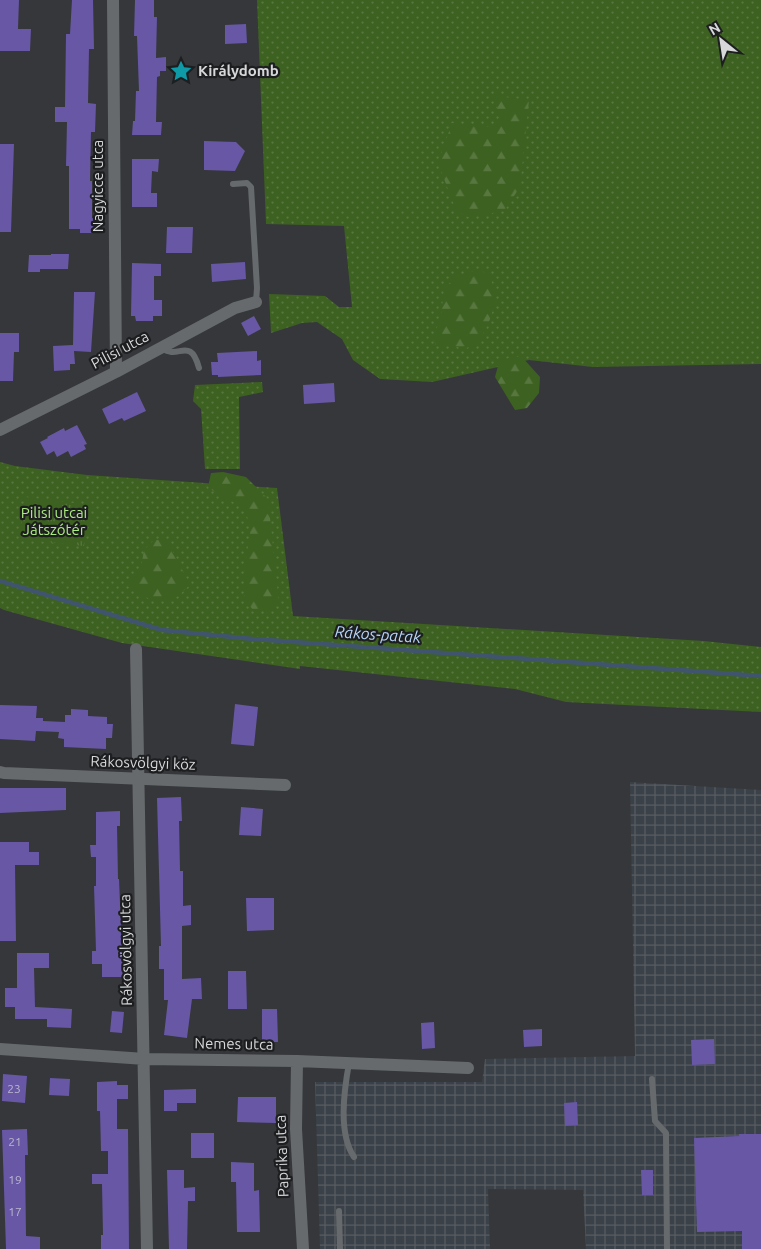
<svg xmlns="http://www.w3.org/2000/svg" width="761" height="1249" font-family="Ubuntu,sans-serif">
<defs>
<pattern id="industrial-grid" width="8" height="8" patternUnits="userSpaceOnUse" patternTransform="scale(1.25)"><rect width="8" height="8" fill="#3b4148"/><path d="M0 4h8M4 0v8" fill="none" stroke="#575c62"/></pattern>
<pattern id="grass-dots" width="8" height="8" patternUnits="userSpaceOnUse" patternTransform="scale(1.25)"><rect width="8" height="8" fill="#3d6120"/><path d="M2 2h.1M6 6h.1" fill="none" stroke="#587740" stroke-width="1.8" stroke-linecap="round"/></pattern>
<pattern id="forest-firs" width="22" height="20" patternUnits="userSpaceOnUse" patternTransform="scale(1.25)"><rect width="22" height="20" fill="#3d6120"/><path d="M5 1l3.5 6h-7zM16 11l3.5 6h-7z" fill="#587740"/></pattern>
<pattern id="park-tufts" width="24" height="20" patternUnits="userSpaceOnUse" patternTransform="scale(1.25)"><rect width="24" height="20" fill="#3d6120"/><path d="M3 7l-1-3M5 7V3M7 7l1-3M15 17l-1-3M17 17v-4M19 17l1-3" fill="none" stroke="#587740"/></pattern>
</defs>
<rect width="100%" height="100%" fill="#35373a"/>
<path fill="url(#industrial-grid)" d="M 630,782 L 761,790 L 761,1249 L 586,1249 L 583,1190 L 488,1189 L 490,1249 L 320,1249 L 315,1082 L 482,1082 L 485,1059 L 635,1056 Z"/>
<path fill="url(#grass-dots)" d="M 257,0 L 761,0 L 761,364 L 593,367 L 529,360 L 432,382 L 380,379 L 353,360 L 342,339 L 317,322 L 302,323 L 271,333 L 269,294 L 325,296 L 339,307 L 352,307 L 344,226 L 266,224 Z
M 262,382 L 263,392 L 239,397 L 240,469 L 205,469 L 201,409 L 193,401 L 195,385 Z
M 0,462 L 15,466 L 87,475 L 277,488 L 293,616 L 704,641 L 761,647 L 761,712 L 566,702 L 515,689 L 300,666 L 300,669 L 122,643 L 4,610 L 0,608 Z"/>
<path fill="url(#forest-firs)" d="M 496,96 L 529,100 L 520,187 L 504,211 L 468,217 L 456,210 L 438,163 L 452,123 L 491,127 L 499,118 Z
M 480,269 C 483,272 489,276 491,280 C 501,302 488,327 476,345 L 466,348 L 436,345 L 433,339 L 441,316 L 444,289 L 455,277 Z
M 511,357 L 522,357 L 540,377 L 539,393 L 527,408 L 515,410 L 495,377 L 499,362 Z
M 223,472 L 246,477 L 268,499 L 279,604 L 270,611 L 253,610 L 244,598 L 244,572 L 250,533 L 247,515 L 240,505 L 220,496 L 208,487 L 211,473 Z
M 154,540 L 167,540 L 190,585 C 185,589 180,595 175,598 C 159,606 142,596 129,588 L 128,580 L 141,568 L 144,550 Z"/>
<path fill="url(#park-tufts)" d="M 25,497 L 89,505 L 84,546 L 20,539 Z"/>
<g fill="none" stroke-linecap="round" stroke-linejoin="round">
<path stroke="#40556d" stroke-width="4.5" d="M 0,581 L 162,630 L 253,639 L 761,676"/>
</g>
<path fill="#6857a5" d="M 0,0 L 19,0 L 18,29 L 31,29 L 30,51 L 0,51 Z
M 72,0 L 93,0 L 94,49 L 89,49 L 88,103 L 96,104 L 95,132 L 91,132 L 90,181 L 92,181 L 92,218 L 95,218 L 95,233 L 80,233 L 80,229 L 69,229 L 69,166 L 66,166 L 67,122 L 55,122 L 55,107 L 65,107 L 66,34 L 70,34 Z
M 135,0 L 154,0 L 154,17 L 157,17 L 156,58 L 166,57 L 166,71 L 160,71 L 160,76 L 157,77 L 156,122 L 162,122 L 161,135 L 132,135 L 133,121 L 135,121 L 136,91 L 139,91 L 137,36 L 134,36 Z
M 246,24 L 247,43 L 225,44 L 225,25 Z
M 204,141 L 236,142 L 245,151 L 235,171 L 204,170 Z
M 0,144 L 14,144 L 11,232 L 0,232 Z
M 132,159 L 159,159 L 158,172 L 152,171 L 151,193 L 157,193 L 157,207 L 132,207 Z
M 167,227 L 193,227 L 192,253 L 166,253 Z
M 51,254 L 69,254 L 68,269 L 40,269 L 40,272 L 28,272 L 29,255 L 51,255 Z
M 245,262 L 246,279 L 212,282 L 211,264 Z
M 132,263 L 161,264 L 161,276 L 154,276 L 154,300 L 162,300 L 162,316 L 153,316 L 153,321 L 136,321 L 135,316 L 131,316 Z
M 74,292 L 95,292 L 91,352 L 74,351 L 75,364 L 70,364 L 70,370 L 54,371 L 53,346 L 73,345 Z
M 254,316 L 261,329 L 248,336 L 241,323 Z
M 0,333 L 19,333 L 19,352 L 14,352 L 13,381 L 0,381 Z
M 257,351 L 257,361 L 261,360 L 261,375 L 218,377 L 218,375 L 212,375 L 211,362 L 218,362 L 217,353 Z
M 334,383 L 335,402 L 304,404 L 303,385 Z
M 137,392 L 146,411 L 124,421 L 122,418 L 109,424 L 102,409 Z
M 77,425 L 87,444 L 84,445 L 86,449 L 71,457 L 68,451 L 57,457 L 54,451 L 47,455 L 40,442 L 48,438 L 47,437 L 64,428 L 65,431 Z
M 235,704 L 258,707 L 254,746 L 231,744 Z
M 0,705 L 37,706 L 36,718 L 43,718 L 43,721 L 65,722 L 65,715 L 71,715 L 71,709 L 88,710 L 88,716 L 107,717 L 107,724 L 113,724 L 112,738 L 106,738 L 106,749 L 64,747 L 64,739 L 58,738 L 59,732 L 36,731 L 35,741 L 0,739 Z
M 0,788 L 66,788 L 66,810 L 0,813 Z
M 181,797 L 182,821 L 179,821 L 180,871 L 183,871 L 183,906 L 191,905 L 191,925 L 182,926 L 182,979 L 201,978 L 202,999 L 192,999 L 187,1038 L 164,1035 L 168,1000 L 164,1000 L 164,969 L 159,969 L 159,946 L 161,946 L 157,798 Z
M 241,807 L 263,809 L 261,836 L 239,835 Z
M 120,811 L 120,826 L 117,826 L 118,879 L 119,879 L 123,977 L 102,977 L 102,964 L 92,964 L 92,951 L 96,951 L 94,886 L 96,886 L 96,857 L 91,857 L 90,845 L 96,845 L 96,812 Z
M 0,842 L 29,842 L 29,852 L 39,852 L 39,865 L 15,865 L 16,941 L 0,941 Z
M 246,898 L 274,898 L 274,930 L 247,931 Z
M 17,953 L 49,953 L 49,968 L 34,968 L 35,1007 L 72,1009 L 71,1028 L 47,1027 L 47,1019 L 15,1019 L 15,1007 L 5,1007 L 5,988 L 17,988 Z
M 228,971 L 246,971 L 247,1009 L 228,1009 Z
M 262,1009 L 277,1009 L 278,1042 L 262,1042 Z
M 112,1011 L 124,1012 L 122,1033 L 110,1032 Z
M 434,1022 L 435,1048 L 422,1049 L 421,1023 Z
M 542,1029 L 542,1046 L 524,1047 L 523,1030 Z
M 714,1039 L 715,1064 L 692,1065 L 691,1040 Z
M 3,1074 L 27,1076 L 25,1103 L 2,1101 Z
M 50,1078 L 70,1079 L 69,1096 L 49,1095 Z
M 117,1081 L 117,1085 L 128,1085 L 128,1099 L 117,1099 L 117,1129 L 128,1129 L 129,1249 L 101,1249 L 101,1235 L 103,1235 L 102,1184 L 92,1184 L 92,1174 L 108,1174 L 108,1151 L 101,1151 L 100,1111 L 97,1111 L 97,1082 Z
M 196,1089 L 196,1103 L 177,1103 L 177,1111 L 164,1111 L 164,1090 Z
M 238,1097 L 276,1097 L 276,1123 L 237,1122 Z
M 577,1102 L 578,1125 L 565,1126 L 564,1103 Z
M 27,1129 L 28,1155 L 25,1155 L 26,1236 L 40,1237 L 40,1249 L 6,1249 L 2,1130 Z
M 191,1133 L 214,1133 L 214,1158 L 191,1158 Z
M 739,1134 L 761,1134 L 761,1249 L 742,1249 L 742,1231 L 697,1232 L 694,1138 L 739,1136 Z
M 231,1162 L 254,1163 L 254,1191 L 259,1190 L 260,1232 L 237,1232 L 236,1182 L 231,1182 Z
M 167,1170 L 184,1170 L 184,1188 L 195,1187 L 195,1201 L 188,1201 L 187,1249 L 169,1249 Z
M 641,1170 L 653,1170 L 653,1195 L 642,1195 Z"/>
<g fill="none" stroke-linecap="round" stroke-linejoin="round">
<path stroke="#676a6c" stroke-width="6" d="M 233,184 L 247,183 L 251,187 L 257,288 L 256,302
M 162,348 C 178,361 190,335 199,368
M 349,1063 C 344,1091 338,1133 354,1157
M 652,1079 L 655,1121 L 666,1133 L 667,1249
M 339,1211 L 340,1249"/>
<path stroke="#676a6c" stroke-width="12" d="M 113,0 L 116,372
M 0,430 L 116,372 L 235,308 L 256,302
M 136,649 L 147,1249
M 0,772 L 4,773 L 285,785
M 0,1049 L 145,1059 L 297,1061 L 468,1068
M 297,1061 L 296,1129 L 303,1249"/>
</g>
<defs>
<g id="sight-bare" transform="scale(1.725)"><path d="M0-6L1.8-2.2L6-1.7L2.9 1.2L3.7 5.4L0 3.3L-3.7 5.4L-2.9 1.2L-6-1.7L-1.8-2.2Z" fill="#0f9aa8" stroke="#1d1e20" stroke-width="2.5" paint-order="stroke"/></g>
</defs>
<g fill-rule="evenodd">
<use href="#sight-bare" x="181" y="71"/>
</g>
<g text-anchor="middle" stroke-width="4.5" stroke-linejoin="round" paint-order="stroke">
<g font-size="12" fill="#bbb8cd">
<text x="14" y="1093">23</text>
<text x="15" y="1146">21</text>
<text x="15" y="1184">19</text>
<text x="15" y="1216">17</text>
</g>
<g font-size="15" font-weight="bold" fill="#d7d8da" stroke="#1d1e20" text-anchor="start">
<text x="198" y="76">Királydomb</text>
</g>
<g font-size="15" fill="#d7d8da" stroke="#1d1e20">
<text transform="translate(98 186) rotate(-90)" y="5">Nagyicce utca</text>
<text transform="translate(120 350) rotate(-28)" y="5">Pilisi utca</text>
<text transform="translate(143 763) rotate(2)" y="5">Rákosvölgyi köz</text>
<text transform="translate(126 950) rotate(-91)" y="5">Rákosvölgyi utca</text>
<text transform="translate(234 1044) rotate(1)" y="5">Nemes utca</text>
<text transform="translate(282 1156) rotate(-92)" y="5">Paprika utca</text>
</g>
<g font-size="15" fill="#abea7f" stroke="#1d1e20">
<text x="54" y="518">Pilisi utcai<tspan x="54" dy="17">Játszótér</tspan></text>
</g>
<g font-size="16" font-style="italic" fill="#b7d6fa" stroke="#1d1e20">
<text transform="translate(378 634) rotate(4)" y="6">Rákos-patak</text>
</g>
</g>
<g transform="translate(721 40) rotate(330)" stroke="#1d1e20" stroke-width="4" paint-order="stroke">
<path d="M0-4L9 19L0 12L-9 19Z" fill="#d7d8da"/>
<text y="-8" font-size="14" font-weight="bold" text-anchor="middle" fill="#d7d8da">N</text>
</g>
</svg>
